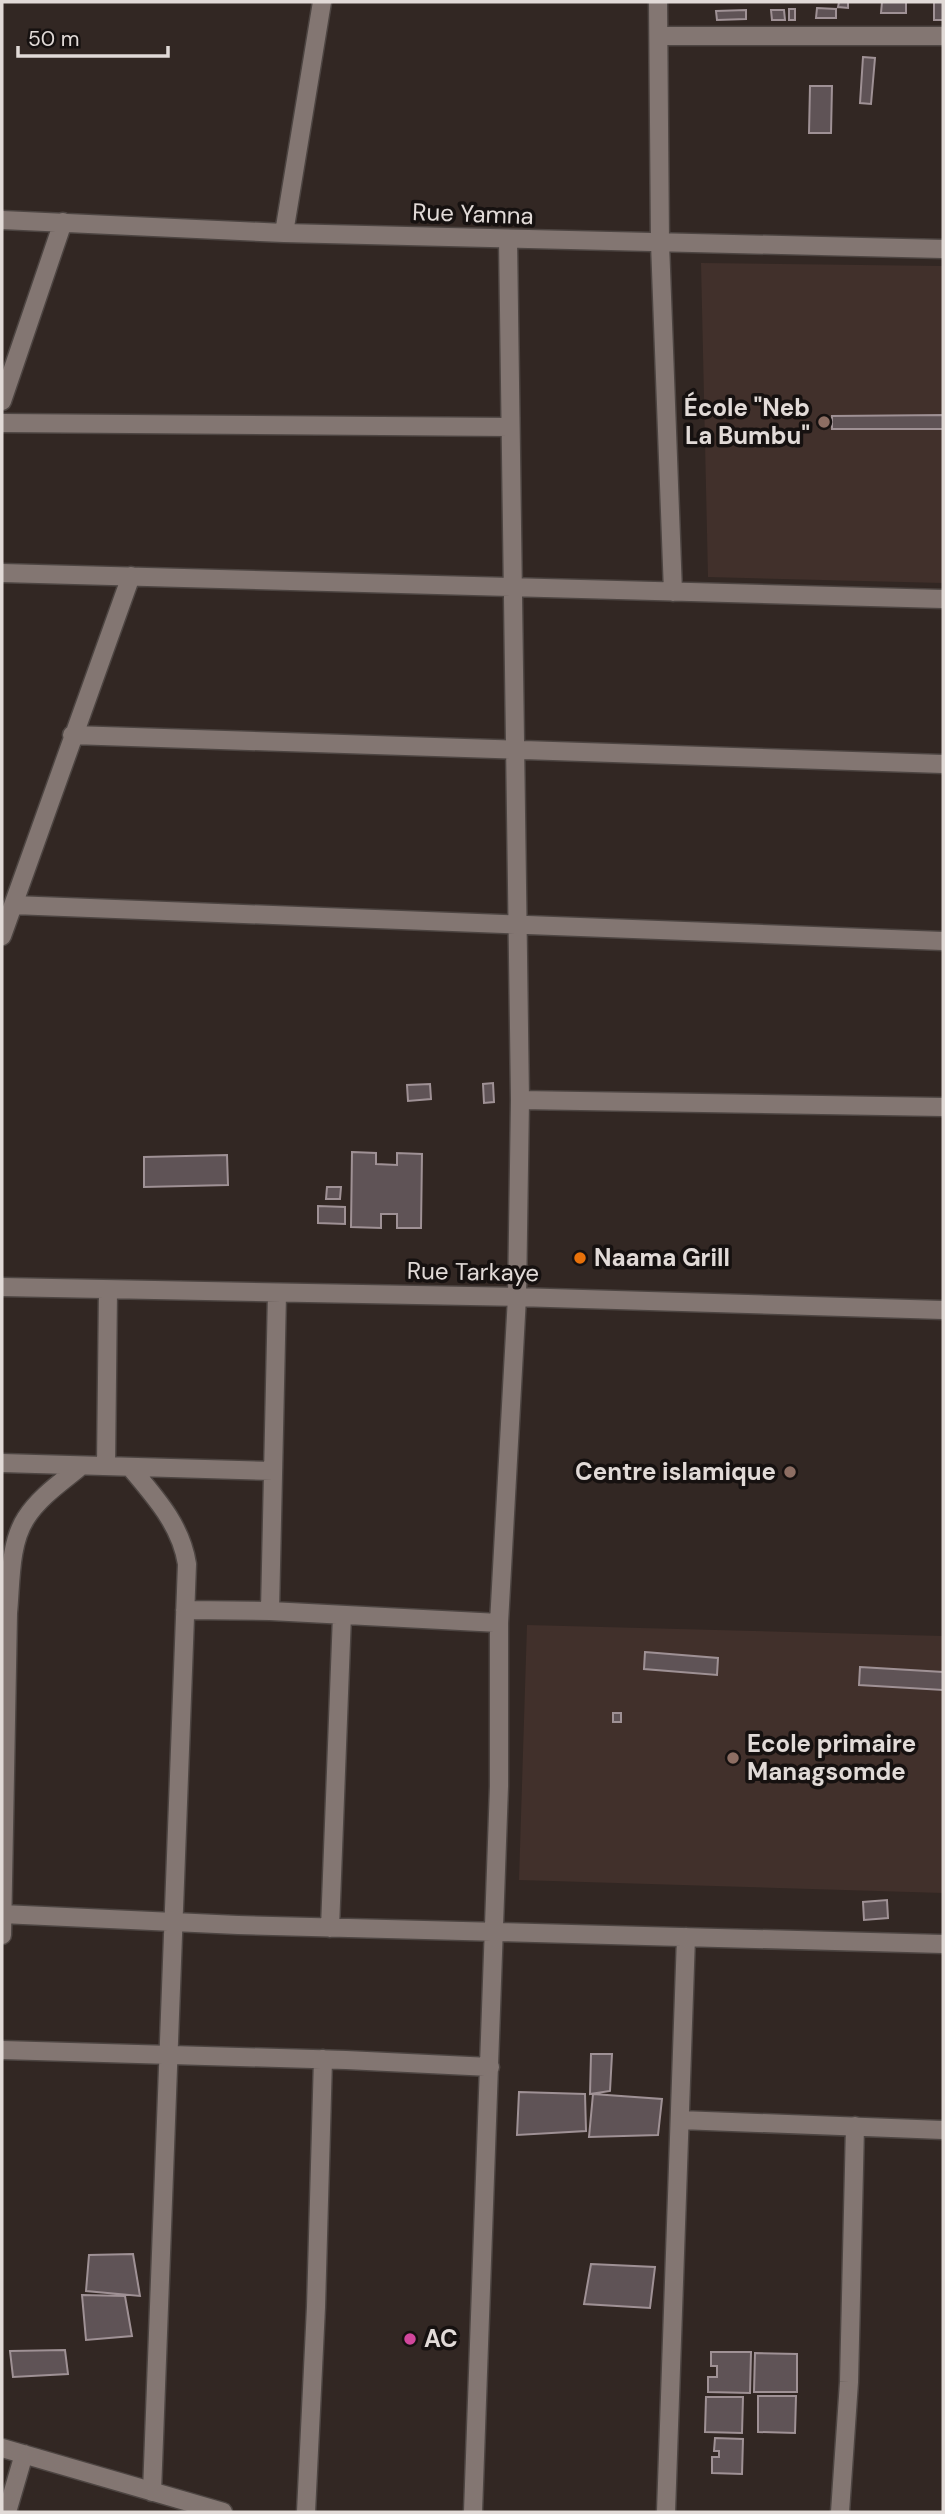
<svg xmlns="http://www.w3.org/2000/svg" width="945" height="2514" font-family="'DM Sans',sans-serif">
<rect width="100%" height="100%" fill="#322723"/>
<path fill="#41302b" d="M 701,263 L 943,266 L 943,583 L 708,577 Z
M 527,1625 L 943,1636 L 943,1893 L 519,1880 Z"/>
<path fill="#5f5356" stroke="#9f9195" stroke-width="2" d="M 839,2 L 848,2 L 848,8 L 838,7 Z
M 882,2 L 906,2 L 906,13 L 881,13 Z
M 934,2 L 943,2 L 943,20 L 934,20 Z
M 817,8 L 836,9 L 836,18 L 816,18 Z
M 789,9 L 795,9 L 795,20 L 789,20 Z
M 746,10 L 746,19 L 717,20 L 716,11 Z
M 771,10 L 784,10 L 785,20 L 772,20 Z
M 863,57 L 875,58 L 871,104 L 860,103 Z
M 810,86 L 832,86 L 831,133 L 809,133 Z
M 943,415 L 943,429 L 832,429 L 832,416 Z
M 493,1083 L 494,1102 L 484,1103 L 483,1084 Z
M 430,1084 L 431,1099 L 408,1101 L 407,1085 Z
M 352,1152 L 376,1153 L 376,1164 L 397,1165 L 397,1153 L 422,1154 L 421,1228 L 397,1228 L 397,1214 L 381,1214 L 381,1228 L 351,1227 Z
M 227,1155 L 228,1185 L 144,1187 L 144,1157 Z
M 327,1187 L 341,1187 L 340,1199 L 326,1199 Z
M 318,1206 L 345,1207 L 345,1224 L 318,1223 Z
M 645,1652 L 718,1658 L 717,1675 L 644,1669 Z
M 860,1667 L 943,1672 L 943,1690 L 859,1685 Z
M 613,1713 L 621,1713 L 621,1722 L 613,1722 Z
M 887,1900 L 888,1918 L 864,1920 L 863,1902 Z
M 591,2054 L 612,2054 L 610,2091 L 590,2094 Z
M 519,2092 L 585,2094 L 586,2131 L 517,2135 Z
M 593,2094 L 662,2099 L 658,2135 L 589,2137 Z
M 133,2254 L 140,2296 L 86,2291 L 89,2255 Z
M 591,2264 L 655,2267 L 650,2308 L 584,2304 Z
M 82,2295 L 125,2296 L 132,2336 L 86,2340 Z
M 65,2350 L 68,2374 L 13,2377 L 10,2351 Z
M 711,2352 L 751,2352 L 750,2393 L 708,2392 L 708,2377 L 717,2377 L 717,2366 L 711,2366 Z
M 755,2353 L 797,2354 L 797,2392 L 754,2392 Z
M 758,2396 L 796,2396 L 795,2433 L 758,2432 Z
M 706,2397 L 743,2397 L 742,2433 L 705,2432 Z
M 715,2438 L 743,2439 L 742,2474 L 712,2473 L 712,2457 L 719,2457 L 719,2451 L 714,2451 Z"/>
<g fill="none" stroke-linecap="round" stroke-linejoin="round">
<g stroke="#4d4542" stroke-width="21">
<path id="minor" d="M 658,2 L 660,243 L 673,592
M 659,36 L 943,36
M 2,220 L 284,233 L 943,249
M 284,233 L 322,2
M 2,401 L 63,222
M 2,423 L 510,427
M 2,573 L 943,599
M 72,735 L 943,764
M 13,905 L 943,941
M 2,936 L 131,576
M 520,1100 L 943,1107
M 2,1287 L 517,1297 L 943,1310
M 2,1463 L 273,1471
M 106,1465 L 108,1290
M 130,1467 C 155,1497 181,1525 187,1564 L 152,2492
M 185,1610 L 270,1611 L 499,1623
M 270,1611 L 277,1294
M 2,1914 L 238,1925 L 943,1944
M 330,1928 L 342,1615
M 2,1935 L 8,1613 C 11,1583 9,1544 26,1518 C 39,1497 63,1481 81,1466
M 2,2050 L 346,2060 L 490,2067
M 680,2120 L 943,2130
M 2,2448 L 223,2512
M 7,2512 L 24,2454
M 306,2512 L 316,2307 L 323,2059
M 473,2512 L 499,1786 L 499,1623 L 517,1297 L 520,1100 L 508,239
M 666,2512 L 686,1937
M 840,2512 L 849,2382 L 855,2126"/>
</g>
<use href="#minor" stroke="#837672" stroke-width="18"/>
</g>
<g fill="#8d6e63" stroke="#161110" stroke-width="2.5">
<circle cx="824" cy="422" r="7"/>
<circle cx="790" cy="1472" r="7"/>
<circle cx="733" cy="1758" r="7"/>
</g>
<circle fill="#e8710a" stroke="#161110" stroke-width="2.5" cx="580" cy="1258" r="7"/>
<circle fill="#d1479c" stroke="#161110" stroke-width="2.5" cx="410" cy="2339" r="7"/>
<g text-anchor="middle" stroke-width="7" stroke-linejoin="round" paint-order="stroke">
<g font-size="24" fill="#e1dad7" stroke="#161110">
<text transform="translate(473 214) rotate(2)" y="8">Rue Yamna</text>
<text transform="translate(473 1272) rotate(1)" y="8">Rue Tarkaye</text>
</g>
<g font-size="24" font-weight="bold" fill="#e1dad7" stroke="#161110" text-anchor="start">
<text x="810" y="416" text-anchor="end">École "Neb<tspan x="810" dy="28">La Bumbu"</tspan></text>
<text x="594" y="1266">Naama Grill</text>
<text x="776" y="1480" text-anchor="end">Centre islamique</text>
<text x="747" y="1752">Ecole primaire<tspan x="747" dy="28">Managsomde</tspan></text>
<text x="424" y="2347">AC</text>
</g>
</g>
<rect width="945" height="2514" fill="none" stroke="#e1dad7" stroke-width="7"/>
<path d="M18 46v10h150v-10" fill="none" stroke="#e1dad7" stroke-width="3.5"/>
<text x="28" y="46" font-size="21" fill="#e1dad7" stroke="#161110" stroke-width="5" paint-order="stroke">50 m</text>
</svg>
